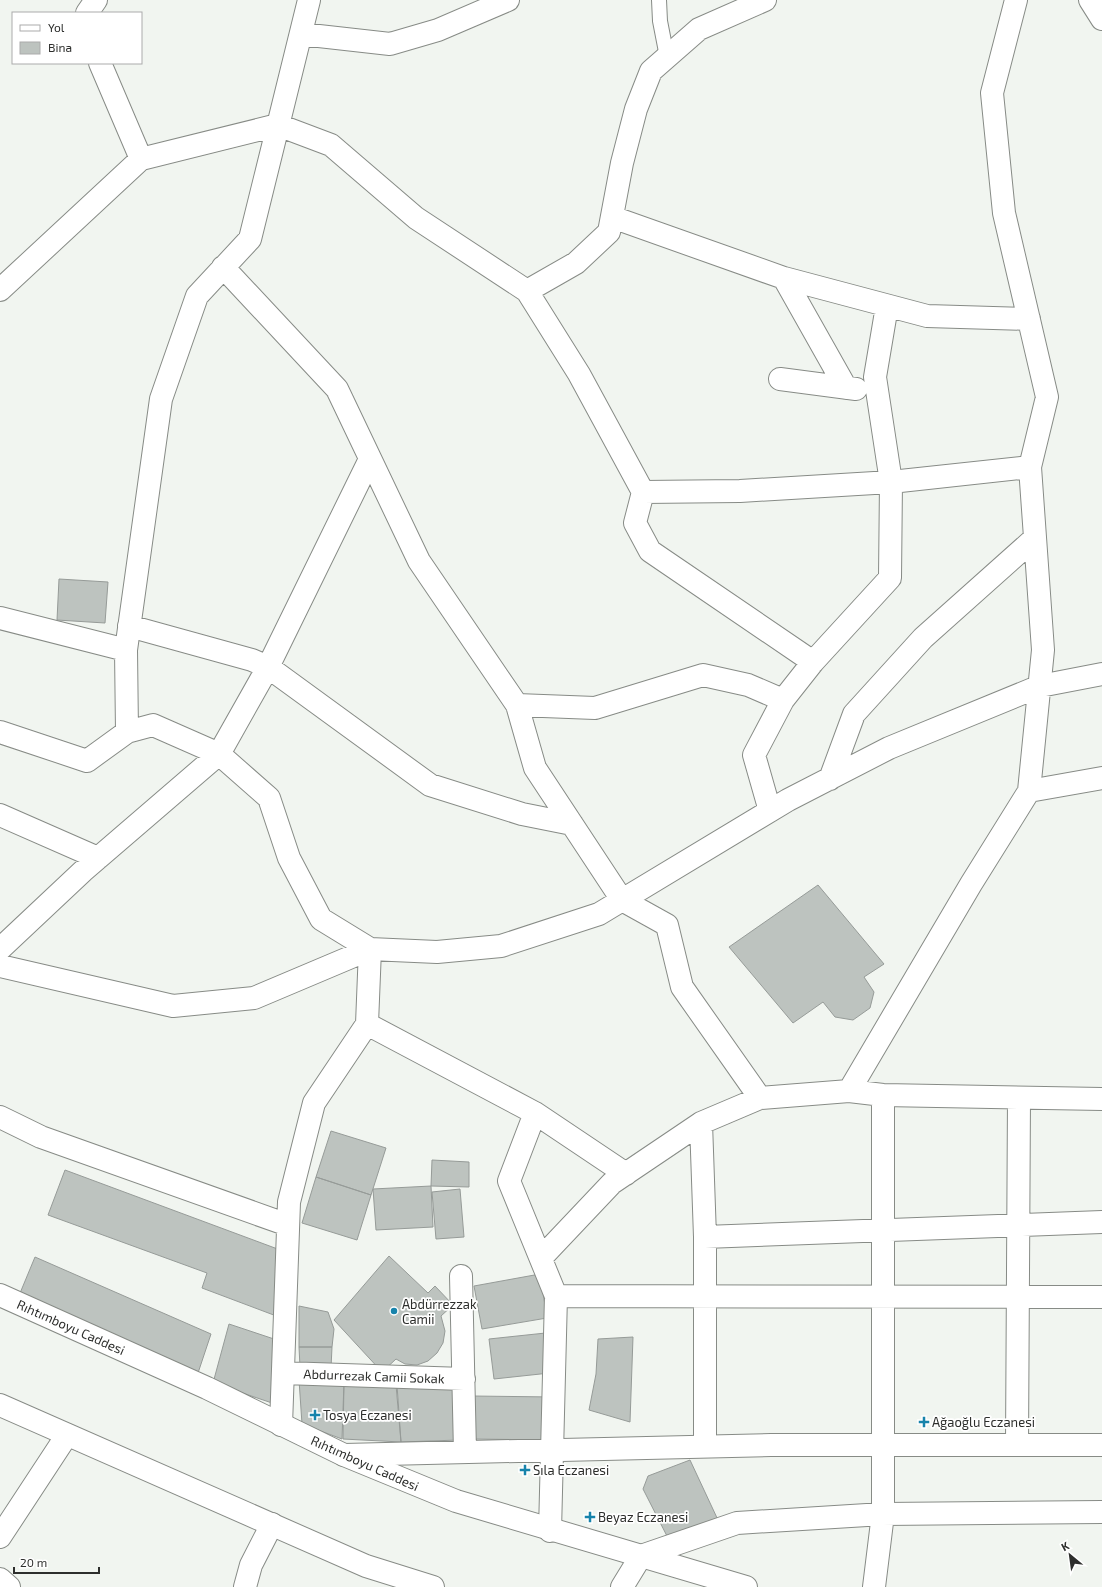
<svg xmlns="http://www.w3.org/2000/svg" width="1102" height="1587" font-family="'Exo 2',sans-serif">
<rect width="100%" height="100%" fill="#f1f5f0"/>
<path fill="#bdc3bf" stroke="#969b98" d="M 59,579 L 108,582 L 105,623 L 57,620 Z
M 818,885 L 884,964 L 864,977 L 874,992 L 870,1008 L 853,1020 L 835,1017 L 823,1002 L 793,1023 L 729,947 Z
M 331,1131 L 386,1148 L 371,1195 L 316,1177 Z
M 432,1160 L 469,1162 L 469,1187 L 431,1186 Z
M 65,1170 L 283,1251 L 279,1317 L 202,1288 L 207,1273 L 48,1215 Z
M 316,1177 L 371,1195 L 357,1240 L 302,1223 Z
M 431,1186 L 433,1227 L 376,1230 L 373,1189 Z
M 460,1189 L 464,1237 L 436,1239 L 432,1192 Z
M 389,1256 L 428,1293 L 435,1286 L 453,1305 L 441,1316 L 445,1331 L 443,1343 L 437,1353 L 428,1361 L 417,1365 L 405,1364 L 396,1359 L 382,1372 L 334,1320 Z
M 35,1257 L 211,1334 L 197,1376 L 18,1298 Z
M 540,1274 L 547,1318 L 482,1329 L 474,1286 Z
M 299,1306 L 328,1312 L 334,1329 L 332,1347 L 299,1347 Z
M 229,1324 L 283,1342 L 275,1404 L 213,1383 Z
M 555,1332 L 559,1372 L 494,1379 L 489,1339 Z
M 633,1337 L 630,1422 L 589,1410 L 596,1374 L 598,1339 Z
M 299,1347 L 332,1347 L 331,1368 L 300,1367 Z
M 299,1380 L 344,1382 L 342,1439 L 302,1424 Z
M 344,1382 L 396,1385 L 401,1442 L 343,1439 Z
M 458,1383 L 459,1440 L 401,1442 L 397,1385 Z
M 472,1396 L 554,1397 L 553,1440 L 471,1439 Z
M 690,1460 L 718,1520 L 669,1540 L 643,1489 L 648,1476 Z"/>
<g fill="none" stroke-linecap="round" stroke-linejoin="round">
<g stroke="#878b86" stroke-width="16">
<path id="service" d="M 659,0 L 660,21 L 667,57"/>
</g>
<g stroke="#878b86" stroke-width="24">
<path id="minor" d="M 1090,0 L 1102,19
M 87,13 L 96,0
M 301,34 L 390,44 L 438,30 L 508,0
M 100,63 L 141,159
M 612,217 L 784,278 L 927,316 L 1029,319
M 223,267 L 337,389 L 419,561 L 517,705 L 535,768 L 622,900 L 667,925 L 682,987 L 760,1098
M 784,278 L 846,388
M 0,290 L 141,159 L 278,125 L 331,145 L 416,218 L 527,291 L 579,374 L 643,492 L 635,523 L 650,551 L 813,662
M 527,291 L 576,263 L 609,232 L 622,163 L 636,109 L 651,71 L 699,29 L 765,0
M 780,379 L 856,389
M 643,492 L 740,491 L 891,482 L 1030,467
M 0,618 L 126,650
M 129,626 L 252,660 L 268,667 L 430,785 L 522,814 L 572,824
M 517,705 L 595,708 L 703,675 L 748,685 L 783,700
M 0,732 L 87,761 L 127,732 L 153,725 L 219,754 L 269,798 L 289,858 L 321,919 L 370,949 L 367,1024 L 535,1113 L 626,1174
M 127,732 L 126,650 L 161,399 L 197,296 L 250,239 L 309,0
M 830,779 L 854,714 L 923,638 L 1035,538
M 1029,791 L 1102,778
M 770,811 L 754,755 L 783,700 L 813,662 L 890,578 L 891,482 L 875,377 L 887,306
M 0,815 L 98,858
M 0,949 L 83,871 L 219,754 L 268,667 L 370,459
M 0,966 L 173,1006 L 254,998 L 370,949 L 437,952 L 501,946 L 599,914 L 788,800 L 889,748 L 1040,686 L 1102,674
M 849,1091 L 971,884 L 1029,791 L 1043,650 L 1030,467 L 1047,397 L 1004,213 L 992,93 L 1016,0
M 535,1113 L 509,1181 L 556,1296 L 550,1531
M 0,1117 L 41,1137 L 288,1225
M 701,1123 L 705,1237 L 705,1446
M 705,1237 L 1102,1222
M 541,1258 L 612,1183 L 701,1123 L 760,1098 L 849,1091 L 883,1095 L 1102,1099
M 461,1276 L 465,1452
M 556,1296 L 1102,1297
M 283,1373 L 464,1379
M 281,1425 L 289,1202 L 314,1103 L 367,1024
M 1017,1445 L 1019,1098
M 344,1455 L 771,1445 L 1102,1445
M 0,1537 L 67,1435
M 0,1579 L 9,1587
M 245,1587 L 251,1565 L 272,1524
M 622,1587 L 641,1556 L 737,1523 L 883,1514 L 1102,1512
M 874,1587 L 883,1514 L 883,1095"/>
</g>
<g stroke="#878b86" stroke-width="24">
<path id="tertiary" d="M 0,1295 L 207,1388 L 344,1455 L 456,1501 L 746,1587
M 0,1405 L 366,1566 L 433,1587"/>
</g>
<use href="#service" stroke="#fff" stroke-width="14"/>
<use href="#minor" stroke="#fff" stroke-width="22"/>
<use href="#tertiary" stroke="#fff" stroke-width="22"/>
</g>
<g fill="#1783ab" stroke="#fff" stroke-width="1.5">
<circle cx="394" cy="1311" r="4"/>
<path d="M313 1409h4v4h4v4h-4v4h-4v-4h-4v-4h4z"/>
<path d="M922 1416h4v4h4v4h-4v4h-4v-4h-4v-4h4z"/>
<path d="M523 1464h4v4h4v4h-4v4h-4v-4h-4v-4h4z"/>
<path d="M588 1511h4v4h4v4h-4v4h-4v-4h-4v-4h4z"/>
</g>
<g text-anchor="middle" stroke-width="3.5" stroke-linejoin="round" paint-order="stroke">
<g font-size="13" fill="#2d2e2c" stroke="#fff" text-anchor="start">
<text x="402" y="1309">Abdürrezzak<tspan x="402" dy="15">Camii</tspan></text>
<text x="323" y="1420">Tosya Eczanesi</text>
<text x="932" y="1427">Ağaoğlu Eczanesi</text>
<text x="533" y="1475">Sıla Eczanesi</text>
<text x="598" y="1522">Beyaz Eczanesi</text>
</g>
<g font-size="13" fill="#2d2e2c" stroke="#fff">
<text transform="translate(71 1327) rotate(24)" y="5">Rıhtımboyu Caddesi</text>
<text transform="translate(374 1376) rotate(2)" y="5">Abdurrezak Camii Sokak</text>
<text transform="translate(365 1463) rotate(24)" y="5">Rıhtımboyu Caddesi</text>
</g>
</g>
<rect x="12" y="12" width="130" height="52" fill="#ffffff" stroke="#ababab"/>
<rect x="20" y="25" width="20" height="6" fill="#ffffff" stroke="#ababab"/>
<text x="48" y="32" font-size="12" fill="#2d2e2c">Yol</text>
<rect x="20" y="42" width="20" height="12" fill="#bdc3bf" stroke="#ababab"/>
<text x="48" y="52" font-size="12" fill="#2d2e2c">Bina</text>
<g transform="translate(1070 1555) rotate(331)" stroke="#ffffff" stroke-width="3" paint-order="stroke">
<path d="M0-3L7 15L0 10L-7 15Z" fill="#2d2e2c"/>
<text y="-6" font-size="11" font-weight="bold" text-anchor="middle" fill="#2d2e2c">K</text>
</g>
<path d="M14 1567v6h85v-6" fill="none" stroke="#2d2e2c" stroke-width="2"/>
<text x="20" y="1567" font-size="12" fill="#2d2e2c" stroke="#ffffff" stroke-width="3" paint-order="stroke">20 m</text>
</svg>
